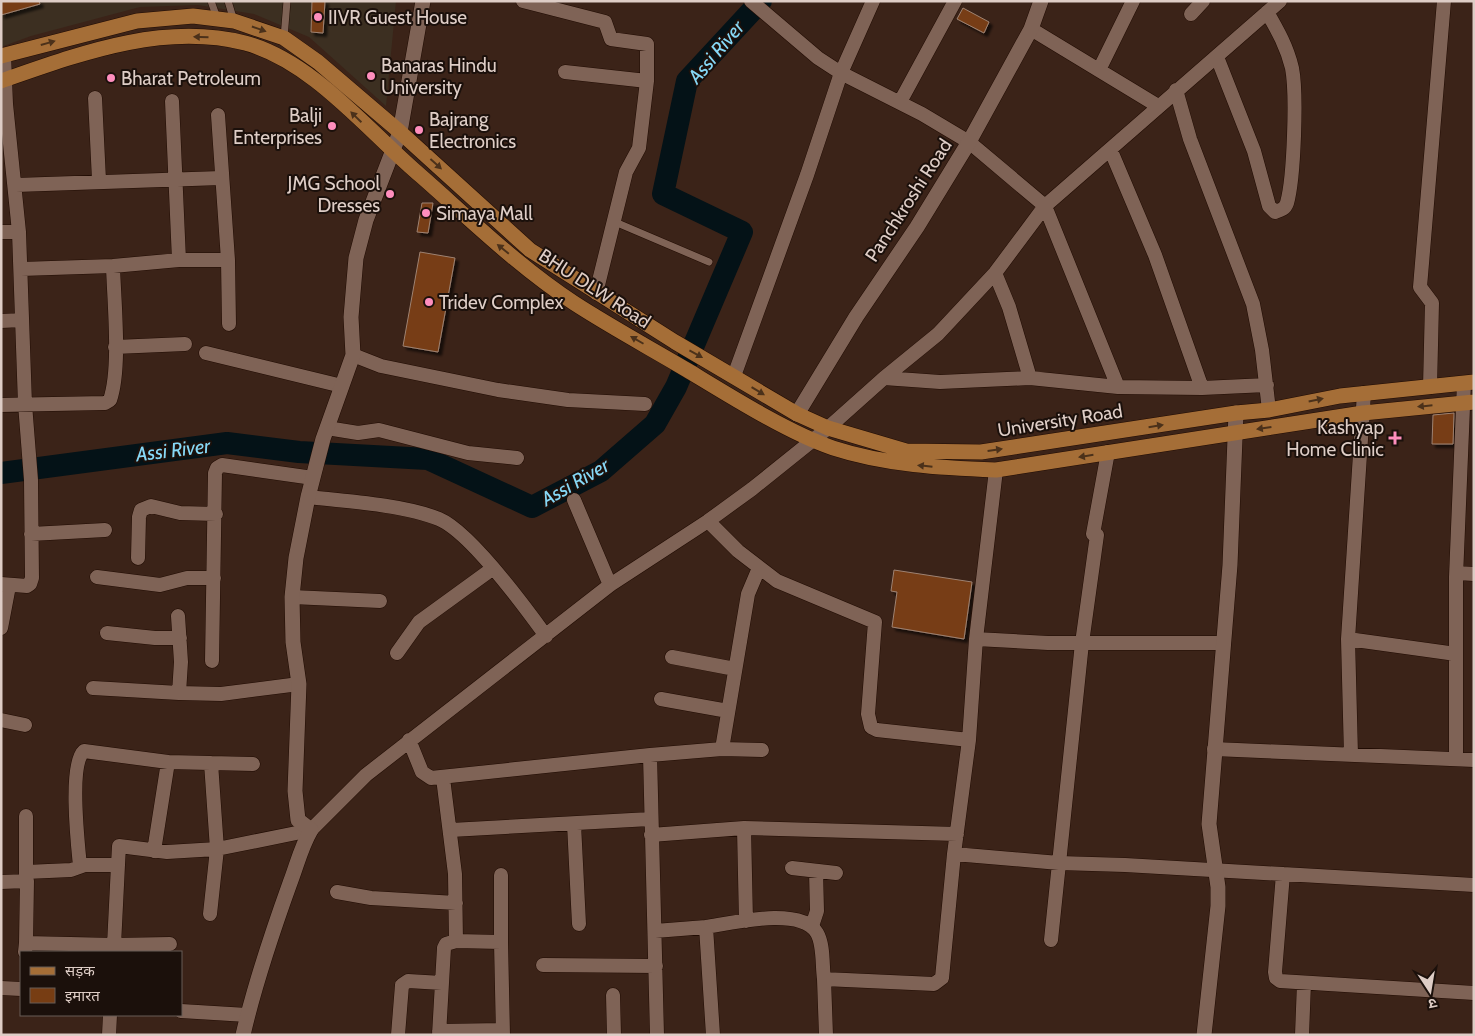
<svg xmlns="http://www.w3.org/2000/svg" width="1475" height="1036" font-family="Cabin,'Noto Sans Devanagari',sans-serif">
<defs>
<filter id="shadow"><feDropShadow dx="3.5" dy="3.5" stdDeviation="1" flood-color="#0009"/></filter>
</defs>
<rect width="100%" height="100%" fill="#3b2318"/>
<path fill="#3c2f21" d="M 1,1 L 396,1 L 386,106 L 309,37 L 254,14 L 198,5 L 140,7 L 31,36 L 1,47 Z"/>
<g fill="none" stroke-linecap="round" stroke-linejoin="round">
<path stroke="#041217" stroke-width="22" d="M 1,473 L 227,443 L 299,452 L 428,459 L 532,507 L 601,471 L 655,424 L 676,387 L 742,232 L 663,194 L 687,81 L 761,1"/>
</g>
<path fill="#773d13" stroke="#9e8272" filter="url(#shadow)" d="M 1,1 L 39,1 L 40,4 L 1,15 Z
M 312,1 L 325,1 L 323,33 L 311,32 Z
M 963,8 L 989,22 L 984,33 L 957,19 Z
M 422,203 L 433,203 L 428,233 L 417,232 Z
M 420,252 L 455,258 L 438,352 L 403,346 Z
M 1454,413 L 1453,444 L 1432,444 L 1433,415 Z
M 894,570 L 972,582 L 964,639 L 892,627 L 897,592 L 891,591 Z"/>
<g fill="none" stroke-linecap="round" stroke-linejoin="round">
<g stroke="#210c03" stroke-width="8">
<path id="service" d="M 211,1 L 217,18
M 228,1 L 234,21
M 284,38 L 287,1
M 615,222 L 709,262"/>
</g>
<g stroke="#210c03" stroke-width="15">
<path id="minor" d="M 523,1 L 605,22 L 611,39 L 647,44 L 647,81 L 639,148 L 626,172 L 596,293
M 751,1 L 818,58 L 841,73 L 922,114 L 969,142 L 1045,206 L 1118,387
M 1191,14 L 1203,1
M 1031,29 L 1158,106
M 1217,57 L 1254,151 L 1269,206 L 1275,212 C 1281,210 1285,209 1287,203 C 1294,178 1297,94 1292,68 C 1287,47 1278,31 1267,12
M 1099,70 L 1133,1
M 565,72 L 647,81
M 1176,90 L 1190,139 L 1253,304 L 1262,350 L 1269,410
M 95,98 L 99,180
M 900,102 L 955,1
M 218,115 L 228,260 L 229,324
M 1111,151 L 1155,255 L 1202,388
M 16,185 L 221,178
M 1,232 L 19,232
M 179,260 L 228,260
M 21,269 L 113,266 L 179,260 L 172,101
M 995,273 L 1009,307 L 1030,378
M 1,321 L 22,320
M 115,347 L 185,344
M 206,353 L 342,386
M 353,355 L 381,366 L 498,390 L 568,400 L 645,404
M 734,376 L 807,175 L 841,73 L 873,1
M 884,378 L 940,382 L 1030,378 L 1118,387 L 1202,388 L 1267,385
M 1430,387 L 1432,303 L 1420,287 L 1444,1
M 1,405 L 105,403 L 110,400 C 121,368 114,302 113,266
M 327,428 L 358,433 L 379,430 L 468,453 L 517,458
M 308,497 C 346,501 405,505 439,519 C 470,532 525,607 546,636
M 574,500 L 610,585
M 708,521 L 738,551 L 777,581 L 875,622 L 868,714 L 871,727 L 877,730 L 969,740
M 31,534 L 105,530
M 1093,534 L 1108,452
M 138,558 L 139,517 L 141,510 L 151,506 L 180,513 L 216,514
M 1457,573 L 1474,574
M 97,577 L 160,585 L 187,578 L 214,578
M 1,584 L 27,586 L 30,584 L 32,578 L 31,480 L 25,404 L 19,232 L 6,104 L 4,55
M 292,597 L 380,601
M 178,616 L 181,662 L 179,693
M 1,628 L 9,586
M 107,633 L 155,638 L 180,638
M 976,639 L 1048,643 L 1224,643
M 1348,639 L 1456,654
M 397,653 L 419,622 L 492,569
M 672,657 L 735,669
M 212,661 L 215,473 L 217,468 L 222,465 L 313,478
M 93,688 L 179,693 L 221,694 L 299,684
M 661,699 L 728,711
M 1,720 L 25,725
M 409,740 L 422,772 L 431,778 L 650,755 L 722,749 L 762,750
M 722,749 L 748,594 L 759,568
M 1214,749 L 1474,760
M 650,755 L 657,1035
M 1351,755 L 1348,639 L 1364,393
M 1456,759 L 1456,577 L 1464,383
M 443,778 L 455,874 L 456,941 L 501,942 L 503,1035
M 26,816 L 26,881
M 574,824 L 579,924
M 744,828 L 957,834
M 451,830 L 650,819
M 651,835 L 744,828 L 746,921
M 154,851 L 168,762
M 954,854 L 1059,863 L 1125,865 L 1474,885
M 80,866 C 78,846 69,764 84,751 L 168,762 L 253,764
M 792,868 L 836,873
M 26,872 L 71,870 L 85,865 L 118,865 L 119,846 L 167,852 L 217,849 L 311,830 L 366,775 L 610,585 L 708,521 L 752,489 L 828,428 L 884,378 L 938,334 L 995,273 L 1045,206 L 1280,1
M 1283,874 L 1275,972 L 1276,978 L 1280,981 L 1474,993
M 1,882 L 27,881 L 26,943
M 337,892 L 371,898 L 456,903
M 210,914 L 217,849 L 211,763
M 812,926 L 817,911 L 816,871
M 706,927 C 732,923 801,906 817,933 C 824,945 822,966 824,979 L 934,984 L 942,978 L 954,854 L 969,740 L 976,639 L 996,470
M 655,931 L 706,927 L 713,1035
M 1051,940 L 1082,643 L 1097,535
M 501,942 L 501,875
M 114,945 L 118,865
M 25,952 L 26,943 L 114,945 L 170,944
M 543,965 L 656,966
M 824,979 L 826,1035
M 1,988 L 21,989
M 613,995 L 614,1035
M 181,1011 L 247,1015
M 439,1031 L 503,1030
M 109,1035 L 110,1015
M 398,1035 L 402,985 L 408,981 L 442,983
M 439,1035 L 444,948 L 446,944 L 456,941
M 1302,1035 L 1304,983"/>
</g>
<g stroke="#210c03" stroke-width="16">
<path id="tertiary" d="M 797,414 L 856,317 L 917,227 L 969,142 L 1031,29 L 1041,1
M 243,1035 C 255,983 272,933 290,883 C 297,865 301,847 311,830 L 298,820 L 295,791 L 299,684 L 293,642 L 292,597 L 296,558 L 308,497 L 323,439 L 353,355 L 351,317 L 356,258 L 366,220 L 400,132 L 423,1
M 1204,1035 L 1218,906 L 1218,887 L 1209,824 L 1230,565 L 1236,413"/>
</g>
<g stroke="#210c03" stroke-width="16">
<path id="primary" d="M 1,56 L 137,21 L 193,16 L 234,21 L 284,38 L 318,62 L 400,132 L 530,250 L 675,342 L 797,414 L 828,428 L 906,451 L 981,452 L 1236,413 L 1269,410 L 1340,396 L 1474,382
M 1,81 C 79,54 162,22 245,43 C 313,61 369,132 421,176 C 471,220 519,267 574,303 C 611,327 650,348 687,370 C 730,396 787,432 833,448 C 885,465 942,468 996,470 L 1363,413 L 1474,402"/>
</g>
<use href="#service" stroke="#7f6356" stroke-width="7"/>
<use href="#minor" stroke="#7f6356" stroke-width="14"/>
<use href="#tertiary" stroke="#7f6356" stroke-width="15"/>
<use href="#primary" stroke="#a56e37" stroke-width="15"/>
</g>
<defs><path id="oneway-solid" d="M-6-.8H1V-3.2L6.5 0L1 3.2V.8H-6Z" transform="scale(1.25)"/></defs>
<g fill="#4b311a">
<use href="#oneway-solid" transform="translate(259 29) rotate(19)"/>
<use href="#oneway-solid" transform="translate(201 37) rotate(-179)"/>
<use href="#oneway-solid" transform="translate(48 43) rotate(-16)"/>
<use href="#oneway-solid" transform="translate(356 117) rotate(-136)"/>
<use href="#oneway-solid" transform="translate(436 164) rotate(42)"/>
<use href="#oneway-solid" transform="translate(503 249) rotate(-141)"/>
<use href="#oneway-solid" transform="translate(637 340) rotate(-150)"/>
<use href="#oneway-solid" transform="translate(696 354) rotate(29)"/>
<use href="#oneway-solid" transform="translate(758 391) rotate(31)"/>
<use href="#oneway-solid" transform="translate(1316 400) rotate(-12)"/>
<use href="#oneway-solid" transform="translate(1425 406) rotate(174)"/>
<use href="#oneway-solid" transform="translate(1156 426) rotate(-9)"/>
<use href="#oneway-solid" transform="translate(1264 428) rotate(172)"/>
<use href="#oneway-solid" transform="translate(995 450) rotate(-8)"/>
<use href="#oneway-solid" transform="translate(1086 456) rotate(171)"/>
<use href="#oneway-solid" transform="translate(925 466) rotate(-174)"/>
</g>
<g fill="#fe8ebd" stroke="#1b100b" stroke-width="2">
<circle cx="318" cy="17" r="5"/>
<circle cx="371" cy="76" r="5"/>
<circle cx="111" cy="78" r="5"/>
<circle cx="332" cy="126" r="5"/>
<circle cx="419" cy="130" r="5"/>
<circle cx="390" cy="194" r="5"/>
<circle cx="426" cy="213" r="5"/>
<circle cx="429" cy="302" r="5"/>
<path d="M1392.5 430.5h5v5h5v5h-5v5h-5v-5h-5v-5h5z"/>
</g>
<g text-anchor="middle" stroke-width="4" stroke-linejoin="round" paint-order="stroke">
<g font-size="19" fill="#decdc6" stroke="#1b100b" text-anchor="start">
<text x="328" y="24">IIVR Guest House</text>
<text x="381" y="72">Banaras Hindu<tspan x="381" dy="22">University</tspan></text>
<text x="121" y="85">Bharat Petroleum</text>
<text x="322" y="122" text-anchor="end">Balji<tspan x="322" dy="22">Enterprises</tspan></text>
<text x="429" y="126">Bajrang<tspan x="429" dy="22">Electronics</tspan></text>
<text x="380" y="190" text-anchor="end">JMG School<tspan x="380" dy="22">Dresses</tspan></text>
<text x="436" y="220">Simaya Mall</text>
<text x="439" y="309">Tridev Complex</text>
<text x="1384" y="434" text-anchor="end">Kashyap<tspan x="1384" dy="22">Home Clinic</tspan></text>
</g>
<g font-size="19" fill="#decdc6" stroke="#1b100b">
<text transform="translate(908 200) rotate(-57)" y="7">Panchkroshi Road</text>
<text transform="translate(595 288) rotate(33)" y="7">BHU DLW Road</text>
<text transform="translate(1060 420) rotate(-9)" y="7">University Road</text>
</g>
<g font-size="20" font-style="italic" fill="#86d8f6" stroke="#1b100b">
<text transform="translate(716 52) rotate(-50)" y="7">Assi River</text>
<text transform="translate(173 450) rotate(-7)" y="7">Assi River</text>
<text transform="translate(575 482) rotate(-30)" y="7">Assi River</text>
</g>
</g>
<rect width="1475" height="1036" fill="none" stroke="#decdc6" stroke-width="5"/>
<rect x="20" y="951" width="162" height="65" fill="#1b100b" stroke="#695c56"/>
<rect x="30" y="967" width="25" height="8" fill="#a56e37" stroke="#695c56"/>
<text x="65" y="976" font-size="15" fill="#decdc6">सड़क</text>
<rect x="30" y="988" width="25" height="15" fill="#773d13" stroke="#695c56"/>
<text x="65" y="1001" font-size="15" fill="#decdc6">इमारत</text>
<g transform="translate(1430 991) rotate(168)" stroke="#1b100b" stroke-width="4" paint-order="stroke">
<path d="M0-4L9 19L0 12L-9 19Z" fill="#decdc6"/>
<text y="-8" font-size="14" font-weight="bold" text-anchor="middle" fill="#decdc6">उ</text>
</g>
</svg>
